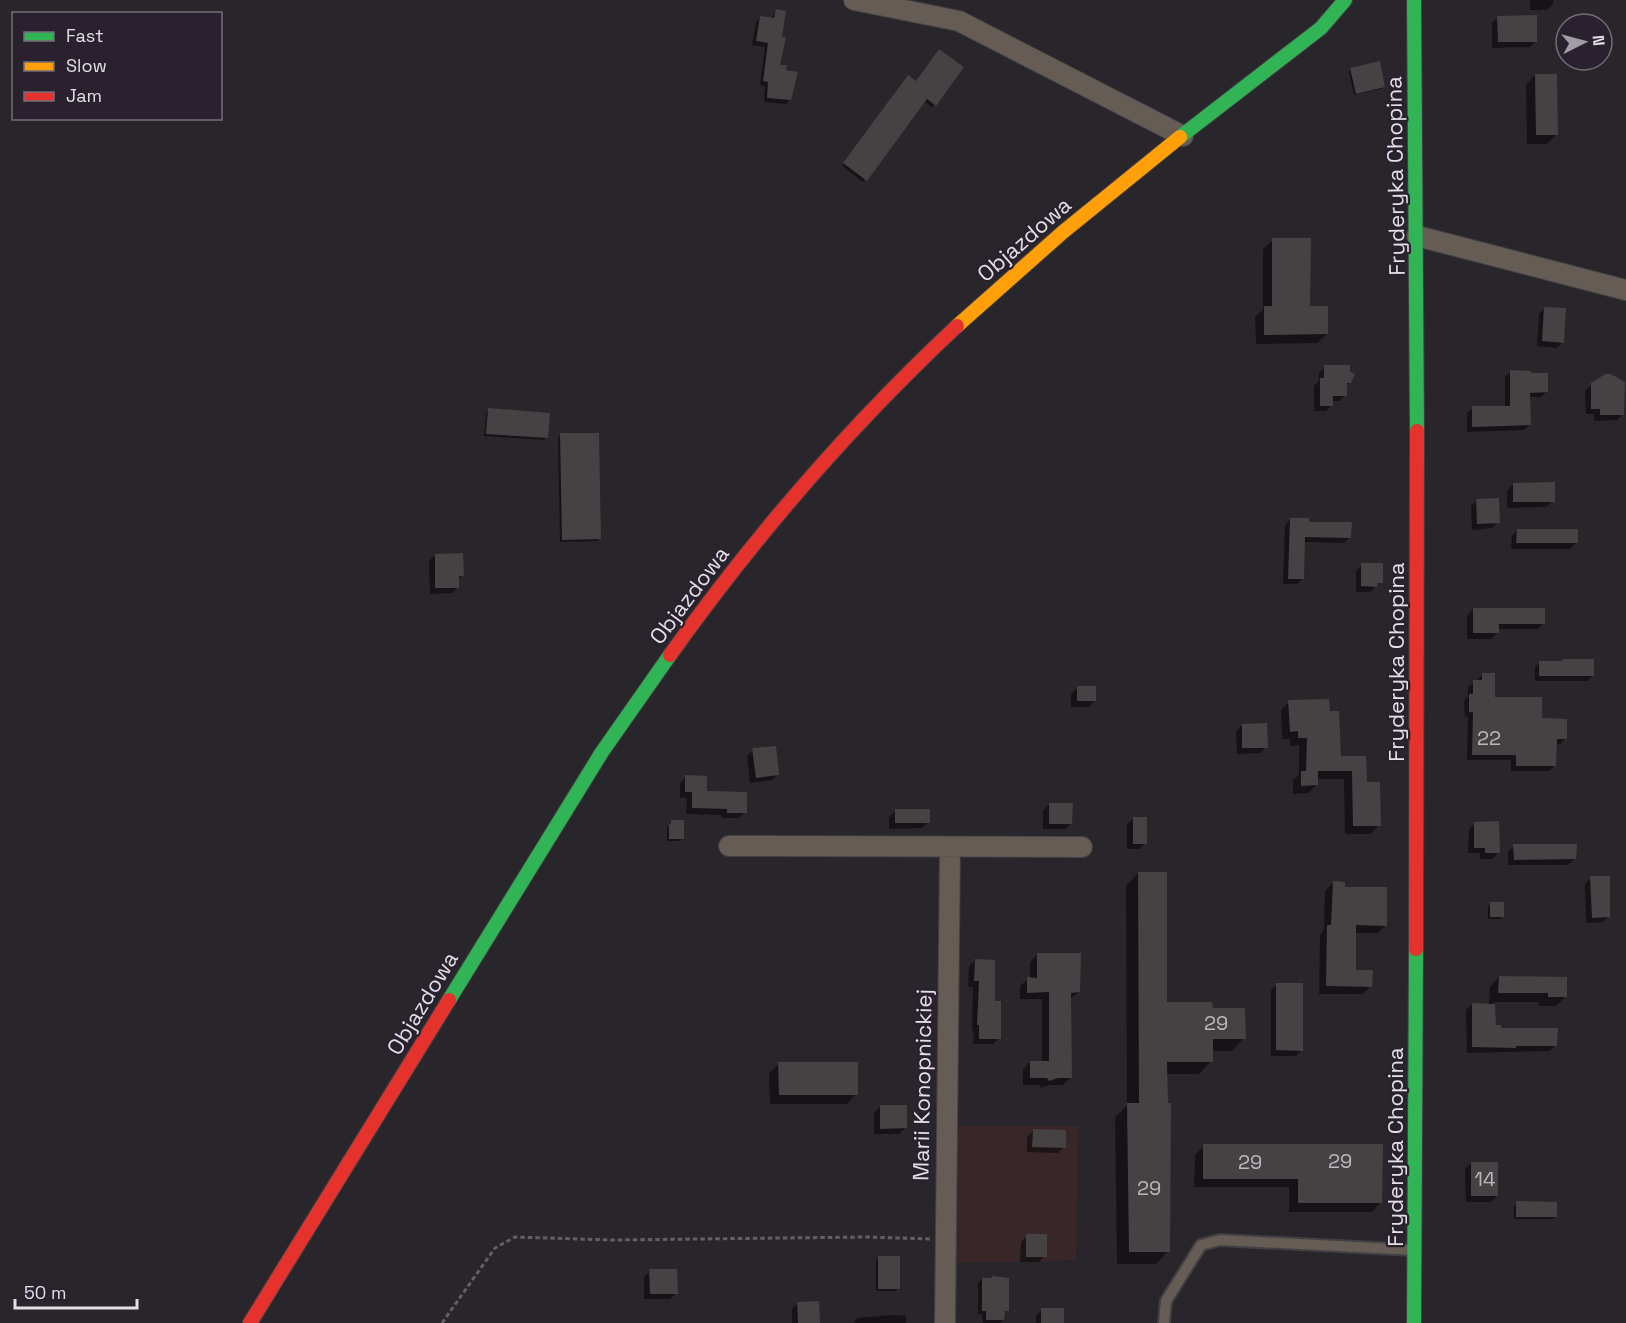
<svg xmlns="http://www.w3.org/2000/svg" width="1626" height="1323" font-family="'Space Grotesk',sans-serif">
<rect width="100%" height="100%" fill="#28252b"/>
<path fill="#382628" d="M 958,1126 L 1078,1126 L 1076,1260 L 955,1263 Z"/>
<path fill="#0007" d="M 1530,0 L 1553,0 L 1553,4 L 1547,10 L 1530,10 Z
M 776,11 L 779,66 L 790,99 L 786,104 L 764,102 L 765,86 L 760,85 L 765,47 L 752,45 L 756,22 L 760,18 L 771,19 Z
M 1498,17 L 1536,41 L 1530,47 L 1492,48 L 1492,23 Z
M 1351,69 L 1384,87 L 1381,89 L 1354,95 L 1349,72 Z
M 1535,75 L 1557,134 L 1547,144 L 1527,144 L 1526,85 Z
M 906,79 L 935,105 L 932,107 L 924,101 L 863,182 L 842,166 Z
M 1273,240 L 1309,307 L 1327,334 L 1317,343 L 1256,344 L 1255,317 L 1263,310 L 1263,249 Z
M 1545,308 L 1563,342 L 1557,348 L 1537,346 L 1539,314 Z
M 1325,367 L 1350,382 L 1346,386 L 1345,395 L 1339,401 L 1332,401 L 1332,405 L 1326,411 L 1314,411 L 1314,386 L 1319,381 L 1319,373 Z
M 1510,372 L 1547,391 L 1541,397 L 1529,397 L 1529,425 L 1524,430 L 1467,432 L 1467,413 L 1473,408 L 1505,408 L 1505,377 Z
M 1592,384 L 1623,414 L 1617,420 L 1594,421 L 1594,414 L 1586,414 L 1585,391 Z
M 488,410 L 547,437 L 544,440 L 484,436 L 486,413 Z
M 561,435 L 599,539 L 597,541 L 560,542 L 558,437 Z
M 1513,484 L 1553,501 L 1547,507 L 1507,508 L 1507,491 Z
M 1477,500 L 1498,522 L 1492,528 L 1472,530 L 1471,506 Z
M 1291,519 L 1350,537 L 1344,543 L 1304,542 L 1302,579 L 1297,584 L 1283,584 L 1285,525 Z
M 1518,530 L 1576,543 L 1570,549 L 1511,549 L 1512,536 Z
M 435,555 L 462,575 L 457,580 L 458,587 L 452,593 L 430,594 L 429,561 Z
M 1362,565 L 1381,582 L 1370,592 L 1356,592 L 1356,571 Z
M 1473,609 L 1544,623 L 1538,629 L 1497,629 L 1497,633 L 1491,639 L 1467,639 L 1467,616 Z
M 1540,662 L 1592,676 L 1587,681 L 1535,681 L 1535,667 Z
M 1483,675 L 1494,699 L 1566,738 L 1560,744 L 1555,744 L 1555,766 L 1549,771 L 1511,771 L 1511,760 L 1467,760 L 1468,717 L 1465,717 L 1464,701 L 1468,697 L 1468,687 Z
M 1077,688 L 1095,700 L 1089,707 L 1071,707 L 1071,694 Z
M 1289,702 L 1328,712 L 1339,758 L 1365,783 L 1379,825 L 1371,834 L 1345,834 L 1344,779 L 1317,779 L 1317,785 L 1308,793 L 1293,794 L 1293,780 L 1299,775 L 1299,745 L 1290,746 L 1290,739 L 1282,739 L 1281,710 Z
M 1242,725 L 1266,747 L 1260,753 L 1237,754 L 1236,731 Z
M 753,750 L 778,774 L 772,780 L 750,783 L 747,756 Z
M 686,777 L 705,792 L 745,812 L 739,818 L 721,818 L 721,815 L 686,814 L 687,798 L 680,798 L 680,783 Z
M 1049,804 L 1071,823 L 1065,829 L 1043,829 L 1043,811 Z
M 895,811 L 928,822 L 922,828 L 889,829 L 889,817 Z
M 1134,818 L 1145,843 L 1139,849 L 1127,849 L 1127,824 Z
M 672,822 L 682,839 L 679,841 L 667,841 L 667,828 Z
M 1475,823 L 1498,853 L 1492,859 L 1480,859 L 1480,853 L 1468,853 L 1469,829 Z
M 1514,846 L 1574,859 L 1568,865 L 1508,865 L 1508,852 Z
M 1138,873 L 1166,1003 L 1244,1038 L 1232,1051 L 1211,1051 L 1211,1061 L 1199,1074 L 1166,1074 L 1168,1251 L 1156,1264 L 1117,1264 L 1115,1117 L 1127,1106 L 1126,886 Z
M 1591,878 L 1609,916 L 1603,922 L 1586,923 L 1585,884 Z
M 1333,883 L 1344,889 L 1386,925 L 1378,933 L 1355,933 L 1354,971 L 1371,986 L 1363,994 L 1319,994 L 1320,935 L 1324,930 L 1325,891 Z
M 1491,903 L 1503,916 L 1500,919 L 1488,919 L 1488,906 Z
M 1038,954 L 1079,992 L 1070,999 L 1071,1077 L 1063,1085 L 1049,1085 L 1041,1088 L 1039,1085 L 1023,1085 L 1023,1070 L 1030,1062 L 1042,1062 L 1042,999 L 1020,999 L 1020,986 L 1028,979 L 1030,979 L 1030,962 Z
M 975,960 L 994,1002 L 999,1038 L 993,1044 L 973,1044 L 974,1031 L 972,1031 L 973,987 L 968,987 L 969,966 Z
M 1499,977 L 1565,997 L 1556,1006 L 1539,1006 L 1539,1002 L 1494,1002 L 1495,1026 L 1500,1030 L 1556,1045 L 1550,1051 L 1467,1053 L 1466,1010 L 1473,1004 L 1489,1005 L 1490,987 Z
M 1277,984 L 1302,1050 L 1296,1056 L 1271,1056 L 1271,990 Z
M 779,1064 L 856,1094 L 847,1104 L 770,1104 L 769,1073 Z
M 880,1107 L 905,1128 L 899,1134 L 874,1134 L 874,1113 Z
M 1033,1131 L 1064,1147 L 1058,1153 L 1027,1152 L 1027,1137 Z
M 1204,1146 L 1381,1202 L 1372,1212 L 1289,1212 L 1289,1187 L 1194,1187 L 1195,1155 Z
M 1471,1163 L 1497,1196 L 1491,1202 L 1466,1202 L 1465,1169 Z
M 1517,1203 L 1555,1217 L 1553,1219 L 1514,1219 L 1514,1206 Z
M 1027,1236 L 1045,1256 L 1039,1262 L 1020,1262 L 1021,1242 Z
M 878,1258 L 898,1288 L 896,1291 L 876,1291 L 876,1260 Z
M 650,1271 L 676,1293 L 670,1299 L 644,1299 L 644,1277 Z
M 982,1279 L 1007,1310 L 1003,1314 L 1003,1320 L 1000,1323 L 983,1323 L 982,1314 L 978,1314 L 978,1283 Z
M 798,1303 L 819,1323 L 792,1323 L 792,1309 Z
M 1042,1309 L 1062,1323 L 1036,1323 L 1036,1316 Z
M 893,1315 L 906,1316 L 906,1323 L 854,1323 L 857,1318 Z"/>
<path fill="#464143" d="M 776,9 L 786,11 L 782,37 L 786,37 L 780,65 L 787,65 L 786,70 L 798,72 L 791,100 L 767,98 L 768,82 L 763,81 L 768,43 L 756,41 L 760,16 L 774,18 Z
M 1537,15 L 1537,42 L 1498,42 L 1497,16 Z
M 939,49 L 964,67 L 936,106 L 927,99 L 867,181 L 843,163 L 908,75 L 916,81 Z
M 1380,61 L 1385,87 L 1356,94 L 1350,68 Z
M 1535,74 L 1557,74 L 1558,135 L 1536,135 Z
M 1272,238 L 1311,238 L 1310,306 L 1328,306 L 1328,334 L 1264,335 L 1264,306 L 1272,306 Z
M 1544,307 L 1566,308 L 1564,343 L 1542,341 Z
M 1324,365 L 1350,365 L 1350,372 L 1355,374 L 1351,383 L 1347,383 L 1347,396 L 1333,396 L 1333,406 L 1320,406 L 1320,378 L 1324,378 Z
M 1510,370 L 1531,371 L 1531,373 L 1548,373 L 1548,392 L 1530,393 L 1531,425 L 1472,427 L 1472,406 L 1510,406 Z
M 1605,374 L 1611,374 L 1625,382 L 1624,415 L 1600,415 L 1600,409 L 1591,409 L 1591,383 Z
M 488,408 L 550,413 L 548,438 L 486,434 Z
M 560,433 L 599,433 L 601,539 L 562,540 Z
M 1555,482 L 1555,502 L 1513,502 L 1513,483 Z
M 1499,498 L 1500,523 L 1477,524 L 1476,499 Z
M 1290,518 L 1309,518 L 1309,522 L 1352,522 L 1351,538 L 1305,537 L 1304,579 L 1288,579 Z
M 1517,529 L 1578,529 L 1578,543 L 1516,543 Z
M 463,553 L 464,576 L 459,576 L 459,588 L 435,588 L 435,554 Z
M 1361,563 L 1383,563 L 1383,583 L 1378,583 L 1377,587 L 1361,586 Z
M 1473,608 L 1545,608 L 1545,624 L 1499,624 L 1499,633 L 1473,633 Z
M 1562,659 L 1594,659 L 1594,676 L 1539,676 L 1539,661 L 1562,661 Z
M 1482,673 L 1495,673 L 1495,697 L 1542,697 L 1542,718 L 1567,719 L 1567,739 L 1557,739 L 1556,766 L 1516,766 L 1516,755 L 1472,755 L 1473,712 L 1469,712 L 1469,694 L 1473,694 L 1473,680 L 1482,680 Z
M 1077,686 L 1096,686 L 1096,701 L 1077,701 Z
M 1329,699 L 1330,711 L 1339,711 L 1341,756 L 1366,756 L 1367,782 L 1380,782 L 1381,826 L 1353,826 L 1352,771 L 1318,771 L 1318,785 L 1301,786 L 1301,771 L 1306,771 L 1307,738 L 1298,738 L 1298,731 L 1290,732 L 1288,700 Z
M 1267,723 L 1268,748 L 1242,748 L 1242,724 Z
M 776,746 L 779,775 L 756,778 L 752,748 Z
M 685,775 L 707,776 L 707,791 L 747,792 L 747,813 L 727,813 L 727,809 L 692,808 L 692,792 L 685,792 Z
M 1049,803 L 1073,803 L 1072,824 L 1049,824 Z
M 895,809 L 930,809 L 930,823 L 895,823 Z
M 1133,817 L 1147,817 L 1147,844 L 1133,844 Z
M 671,820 L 684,820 L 684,839 L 669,839 L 669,824 L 671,824 Z
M 1499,821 L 1500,853 L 1485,853 L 1485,848 L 1474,848 L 1474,822 Z
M 1513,844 L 1577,844 L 1576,859 L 1514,860 Z
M 1138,872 L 1167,872 L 1167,1002 L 1212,1002 L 1213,1008 L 1245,1008 L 1246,1039 L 1213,1039 L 1213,1062 L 1167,1062 L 1168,1103 L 1171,1103 L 1170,1252 L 1129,1252 L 1127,1103 L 1139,1103 Z
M 1590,876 L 1610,876 L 1610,917 L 1592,918 Z
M 1333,881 L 1345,882 L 1345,887 L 1387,887 L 1387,926 L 1356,925 L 1356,970 L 1373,970 L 1372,987 L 1326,986 L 1327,925 L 1331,925 Z
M 1490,902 L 1504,902 L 1504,917 L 1490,917 Z
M 1037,953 L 1081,953 L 1080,992 L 1071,993 L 1072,1078 L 1058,1078 L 1049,1081 L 1047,1078 L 1030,1078 L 1030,1061 L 1049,1061 L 1049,992 L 1027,993 L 1027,977 L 1037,978 Z
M 975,959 L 995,960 L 995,1001 L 1001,1001 L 1001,1039 L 979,1039 L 979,1025 L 977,1025 L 979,981 L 974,981 Z
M 1499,976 L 1567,977 L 1567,997 L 1548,997 L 1548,993 L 1498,993 Z
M 1276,983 L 1303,983 L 1303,1051 L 1276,1050 Z
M 1472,1003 L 1495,1004 L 1496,1025 L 1501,1025 L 1501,1028 L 1558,1028 L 1557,1046 L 1516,1046 L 1516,1048 L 1472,1047 Z
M 778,1062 L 858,1062 L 858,1095 L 779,1095 Z
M 880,1105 L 907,1105 L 907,1128 L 880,1129 Z
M 1033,1129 L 1066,1130 L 1066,1148 L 1032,1147 Z
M 1203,1144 L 1383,1144 L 1382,1203 L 1298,1203 L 1298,1179 L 1203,1179 Z
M 1471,1162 L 1498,1162 L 1498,1196 L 1471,1196 Z
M 1516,1201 L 1557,1202 L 1557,1217 L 1516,1217 Z
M 1026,1234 L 1047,1234 L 1047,1257 L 1026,1257 Z
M 878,1256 L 900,1256 L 900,1289 L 878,1289 Z
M 649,1269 L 677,1269 L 678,1294 L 650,1294 Z
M 993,1276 L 1009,1278 L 1009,1311 L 1005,1311 L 1004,1320 L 986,1320 L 986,1311 L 982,1311 L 982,1278 L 991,1278 Z
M 819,1301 L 820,1323 L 798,1323 L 797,1302 Z
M 1041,1308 L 1064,1308 L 1064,1323 L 1041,1323 Z"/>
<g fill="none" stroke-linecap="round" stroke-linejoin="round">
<g stroke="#424044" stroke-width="14">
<path id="lane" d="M 1164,1323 L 1166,1301 L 1201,1245 L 1220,1240 L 1415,1250"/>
</g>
<g stroke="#424044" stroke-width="22">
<path id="street" d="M 854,0 L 959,21 L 1183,136
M 1417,236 L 1626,290
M 729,846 L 1082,847
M 945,1323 L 950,848"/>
</g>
<g stroke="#424044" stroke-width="16">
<path id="fast" d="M 1414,0 L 1417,431
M 1180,137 L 1321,28 L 1345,0
M 449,1000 L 602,752 L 670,655
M 1414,1323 L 1416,949"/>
</g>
<g stroke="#424044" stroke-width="16">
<path id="slow" d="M 957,326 L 1063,232 L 1180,137"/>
</g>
<g stroke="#424044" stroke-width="16">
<path id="jam" d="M 670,655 C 755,536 850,426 957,326
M 1416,949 L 1417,431
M 250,1323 L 449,1000"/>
</g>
<path stroke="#65605e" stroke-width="3" stroke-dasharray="4.5 3" stroke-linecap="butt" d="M 442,1323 L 495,1248 L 515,1237 L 612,1240 L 868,1237 L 930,1239"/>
<use href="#lane" stroke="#655d55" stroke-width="10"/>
<use href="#street" stroke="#655d55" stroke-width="20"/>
<use href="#fast" stroke="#30b455" stroke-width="14"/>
<use href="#slow" stroke="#ff9f0a" stroke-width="14"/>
<use href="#jam" stroke="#e5322d" stroke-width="14"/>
</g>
<g text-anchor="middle" stroke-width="4.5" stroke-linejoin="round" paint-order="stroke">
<g font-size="20" fill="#bcb7be">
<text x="1489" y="745">22</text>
<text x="1216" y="1030">29</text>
<text x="1340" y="1168">29</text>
<text x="1250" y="1169">29</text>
<text x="1485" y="1186">14</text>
<text x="1149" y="1195">29</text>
</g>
<g font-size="22" fill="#e4dee7" stroke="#29222e">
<text transform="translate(1395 176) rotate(-91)" y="8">Fryderyka Chopina</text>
<text transform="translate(1024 239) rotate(-41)" y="8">Objazdowa</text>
<text transform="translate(689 595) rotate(-53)" y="8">Objazdowa</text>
<text transform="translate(1396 662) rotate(-90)" y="8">Fryderyka Chopina</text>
<text transform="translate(422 1003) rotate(-59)" y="8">Objazdowa</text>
<text transform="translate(922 1085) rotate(-89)" y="8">Marii Konopnickiej</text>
<text transform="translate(1395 1147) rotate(-90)" y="8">Fryderyka Chopina</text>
</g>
</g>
<rect x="12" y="12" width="210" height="108" fill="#29222e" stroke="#746d78" stroke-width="1.5"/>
<rect x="24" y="32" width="30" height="9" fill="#30b455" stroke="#746d78" stroke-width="1.5"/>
<text x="66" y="42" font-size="18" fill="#e4dee7">Fast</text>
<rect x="24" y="62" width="30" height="9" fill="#ff9f0a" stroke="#746d78" stroke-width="1.5"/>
<text x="66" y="72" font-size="18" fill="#e4dee7">Slow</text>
<rect x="24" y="92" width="30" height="9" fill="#e5322d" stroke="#746d78" stroke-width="1.5"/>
<text x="66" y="102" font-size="18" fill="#e4dee7">Jam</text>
<g transform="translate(1584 42) rotate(84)"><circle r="28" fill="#29222e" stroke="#746d78" stroke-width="1.5"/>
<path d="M0-4.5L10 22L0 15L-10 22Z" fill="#a29da5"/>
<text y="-9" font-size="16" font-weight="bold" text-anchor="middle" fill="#e4dee7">N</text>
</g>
<path d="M15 1299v9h122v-9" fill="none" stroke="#e4dee7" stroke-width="3"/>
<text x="24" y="1299" font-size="18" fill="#e4dee7" stroke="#29222e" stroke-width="4.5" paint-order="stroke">50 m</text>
</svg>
